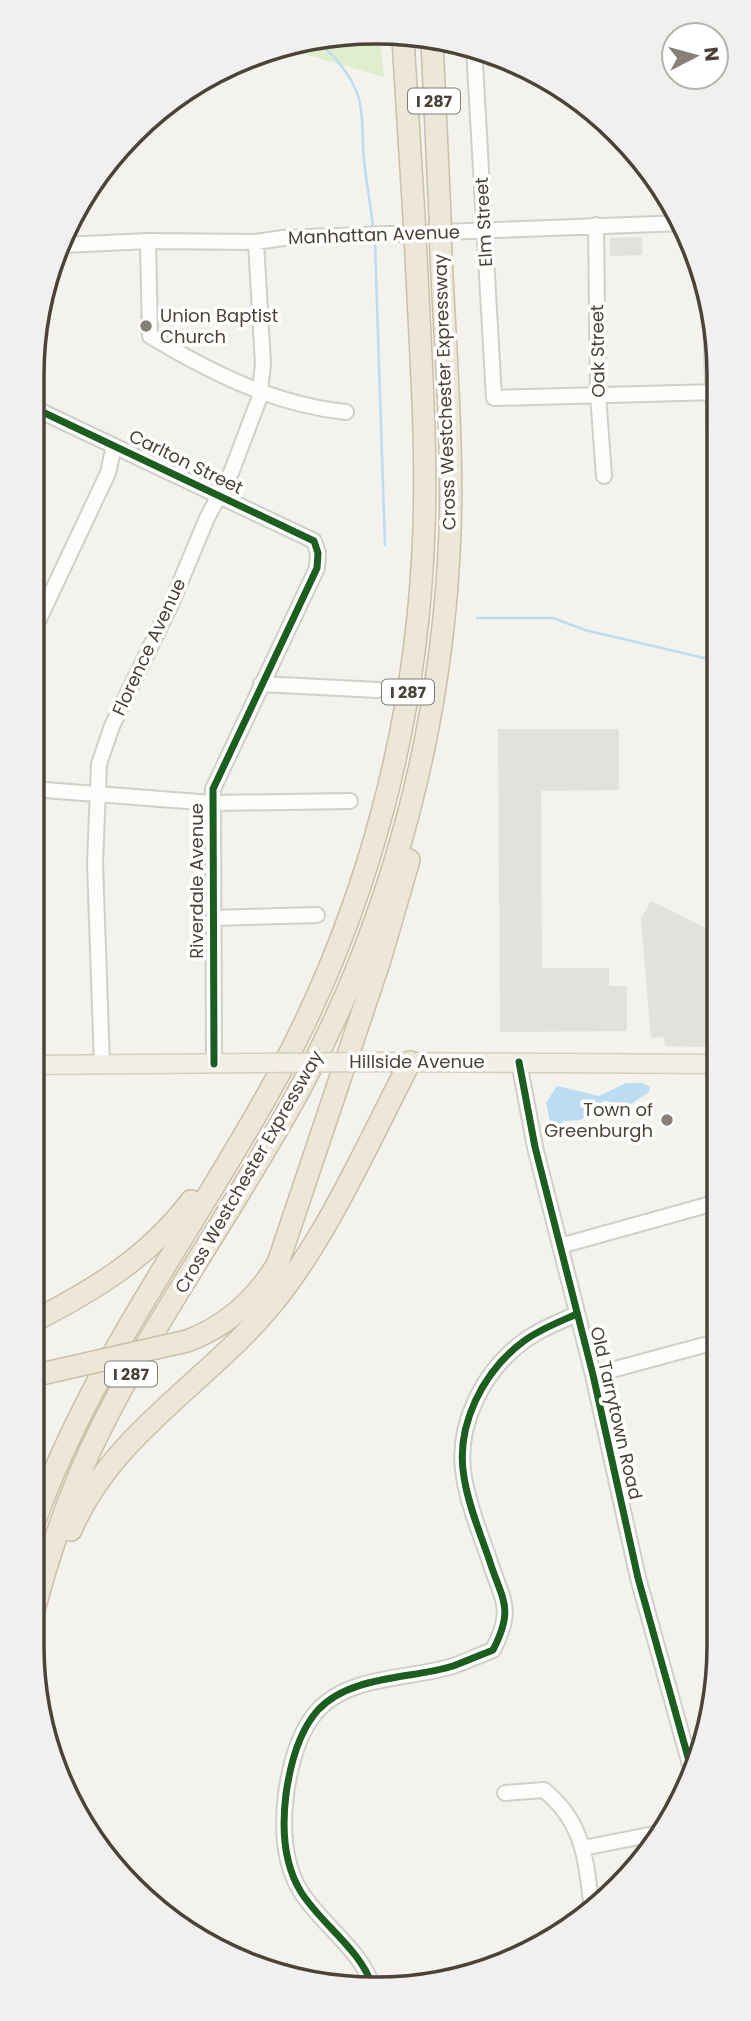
<svg xmlns="http://www.w3.org/2000/svg" width="751" height="2021" font-family="Poppins,sans-serif">
<rect width="100%" height="100%" fill="#f3f2ed"/>
<path fill="#e0eecd" d="M 331,34 L 380,38 L 384,77 L 287,49 Z"/>
<path fill="#e2e1dc" d="M 642,237 L 643,255 L 610,256 L 610,238 Z
M 498,729 L 619,729 L 619,790 L 541,791 L 542,968 L 609,968 L 609,986 L 627,986 L 627,1031 L 500,1032 Z
M 651,901 L 718,934 L 718,1042 L 702,1047 L 665,1046 L 664,1037 L 651,1038 L 641,918 Z"/>
<path fill="#bcdcf2" d="M 626,1083 L 642,1083 L 650,1087 L 649,1092 L 631,1104 L 604,1101 L 581,1120 L 563,1121 L 560,1127 L 567,1133 L 566,1138 L 560,1140 L 551,1126 L 546,1103 L 557,1086 L 599,1096 Z"/>
<g fill="none" stroke-linecap="round" stroke-linejoin="round">
<path stroke="#bcdcf2" stroke-width="2.5" d="M 309,42 C 323,44 330,52 339,63 C 368,98 360,116 364,159 C 366,182 371,205 373,228
M 375,244 L 385,545
M 477,618 L 553,618 L 585,630 L 717,661"/>
<g stroke="#d1cfca" stroke-width="18">
<path id="minor" d="M 474,47 L 494,398 L 717,392
M 596,225 L 598,395 L 604,476
M 148,241 L 150,336 C 210,372 275,405 346,412
M 64,245 L 148,241 L 256,242 L 283,238 L 684,223
M 711,311 L 717,512
M 32,368 L 33,368
M 32,407 L 314,541 L 318,553 L 317,568 L 213,789 L 214,1064
M 32,634 L 108,473 L 114,446
M 261,684 L 378,690
M 32,789 L 212,803 L 350,801
M 213,918 L 317,915
M 519,1062 L 535,1147 L 593,1375 L 638,1578 L 691,1768
M 102,1065 L 95,863 L 99,764 L 112,726 L 172,602 L 207,518 L 231,473 L 259,399 L 263,364 L 256,242
M 560,1246 L 718,1202
M 593,1375 L 719,1341
M 505,1793 L 544,1790 C 585,1824 585,1859 592,1908
M 583,1848 L 659,1833
M 372,1985 C 360,1949 321,1924 301,1892 C 283,1863 282,1826 286,1794 C 290,1766 299,1731 318,1710 C 350,1675 412,1679 453,1666 C 467,1661 480,1655 493,1650 C 515,1607 502,1601 489,1559 C 480,1533 468,1504 464,1477 C 455,1426 483,1371 524,1341 C 540,1329 559,1322 577,1314"/>
</g>
<g stroke="#d6ceba" stroke-width="21">
<path id="major" d="M 375,1062 L 718,1064
M 32,1065 L 256,1063"/>
</g>
<g stroke="#ccbfa7" stroke-width="24">
<path id="highway" d="M 403,39 L 414,217
M 432,41 L 440,216
M 32,1322 C 94,1290 148,1258 191,1201
M 187,1341 C 227,1326 256,1300 278,1263 L 380,960 L 409,860
M 32,1376 L 72,1367
M 32,1529 C 89,1364 198,1225 280,1072 C 369,905 418,718 424,528 C 427,437 420,346 416,255
M 71,1530 C 111,1436 203,1385 267,1310 C 324,1244 369,1141 410,1062
M 32,1618 C 49,1552 71,1487 102,1426 C 161,1309 240,1201 302,1085 C 393,916 443,724 450,532 C 453,439 445,346 441,254"/>
</g>
<use href="#minor" stroke="#fdfdfc" stroke-width="14"/>
<use href="#major" stroke="#f2efe5" stroke-width="18"/>
<use href="#highway" stroke="#ede7da" stroke-width="21"/>
<g stroke="#d6ceba" stroke-width="21" stroke-linecap="butt">
<path id="major-bridge" d="M 256,1063 L 375,1062"/>
</g>
<g stroke="#ccbfa7" stroke-width="24" stroke-linecap="butt">
<path id="highway-bridge" d="M 440,216 L 441,254
M 414,217 L 416,255
M 72,1367 L 187,1341"/>
</g>
<use href="#major-bridge" stroke="#f2efe5" stroke-width="18"/>
<use href="#highway-bridge" stroke="#ede7da" stroke-width="21"/>
<g stroke="#fff" stroke-width="11">
<path id="cycleway" d="M 32,407 L 314,541 L 318,553 L 317,568 L 213,789 L 214,1064
M 519,1062 L 535,1147 L 593,1375 L 638,1578 L 691,1768
M 372,1985 C 360,1949 321,1924 301,1892 C 283,1863 282,1826 286,1794 C 290,1766 299,1731 318,1710 C 350,1675 412,1679 453,1666 C 467,1661 480,1655 493,1650 C 515,1607 502,1601 489,1559 C 480,1533 468,1504 464,1477 C 455,1426 483,1371 524,1341 C 540,1329 559,1322 577,1314"/>
</g>
<use href="#cycleway" stroke="#1b5e20" stroke-width="7"/>
</g>
<g fill="#868077" stroke="#fff" stroke-width="2.5">
<circle cx="146" cy="326" r="7"/>
<circle cx="667" cy="1120" r="7"/>
</g>
<g text-anchor="middle" stroke-width="7" stroke-linejoin="round" paint-order="stroke">
<g fill="#fff" stroke="#817b74" stroke-width="2">
<rect x="408" y="88.5" width="52" height="25" rx="5"/>
<rect x="382" y="679.5" width="52" height="25" rx="5"/>
<rect x="105" y="1361.5" width="52" height="25" rx="5"/>
</g>
<g font-size="16" font-weight="bold" fill="#4b4338">
<text x="434" y="107">I 287</text>
<text x="408" y="698">I 287</text>
<text x="131" y="1380">I 287</text>
</g>
<g font-size="18" fill="#4b4338" stroke="#fff">
<text transform="translate(484 222) rotate(-93)" y="6">Elm Street</text>
<text transform="translate(374 235) rotate(-2)" y="6">Manhattan Avenue</text>
<text transform="translate(598 351) rotate(-91)" y="6">Oak Street</text>
<text transform="translate(445 392) rotate(-92)" y="6">Cross Westchester Expressway</text>
<text transform="translate(186 462) rotate(26)" y="6">Carlton Street</text>
<text transform="translate(149 647) rotate(-65)" y="6">Florence Avenue</text>
<text transform="translate(197 881) rotate(-90)" y="6">Riverdale Avenue</text>
<text x="417" y="1068">Hillside Avenue</text>
<text transform="translate(249 1172) rotate(-60)" y="6">Cross Westchester Expressway</text>
<text transform="translate(616 1413) rotate(77)" y="6">Old Tarrytown Road</text>
</g>
<g font-size="18" fill="#4b4338" stroke="#fff" text-anchor="start">
<text x="160" y="322">Union Baptist<tspan x="160" dy="21">Church</tspan></text>
<text x="653" y="1116" text-anchor="end">Town of<tspan x="653" dy="21">Greenburgh</tspan></text>
</g>
</g>
<path d="M0 0H751V2021H0ZM375 44H376A331 331 0 0 1 707 375V1646A331 331 0 0 1 376 1977H375A331 331 0 0 1 44 1646V375A331 331 0 0 1 375 44Z" fill="#f1f0ef" fill-rule="evenodd"/>
<path fill="none" stroke="#4b4338" stroke-width="3.5" d="M375 44H376A331 331 0 0 1 707 375V1646A331 331 0 0 1 376 1977H375A331 331 0 0 1 44 1646V375A331 331 0 0 1 375 44Z"/>
<g transform="translate(695 56) rotate(84)"><circle r="33" fill="#ffffff" stroke="#b7b4af" stroke-width="2"/>
<path d="M0-5L12 26L0 18L-12 26Z" fill="#868077"/>
<text y="-10" font-size="19" font-weight="bold" text-anchor="middle" fill="#4b4338">N</text>
</g>
</svg>
